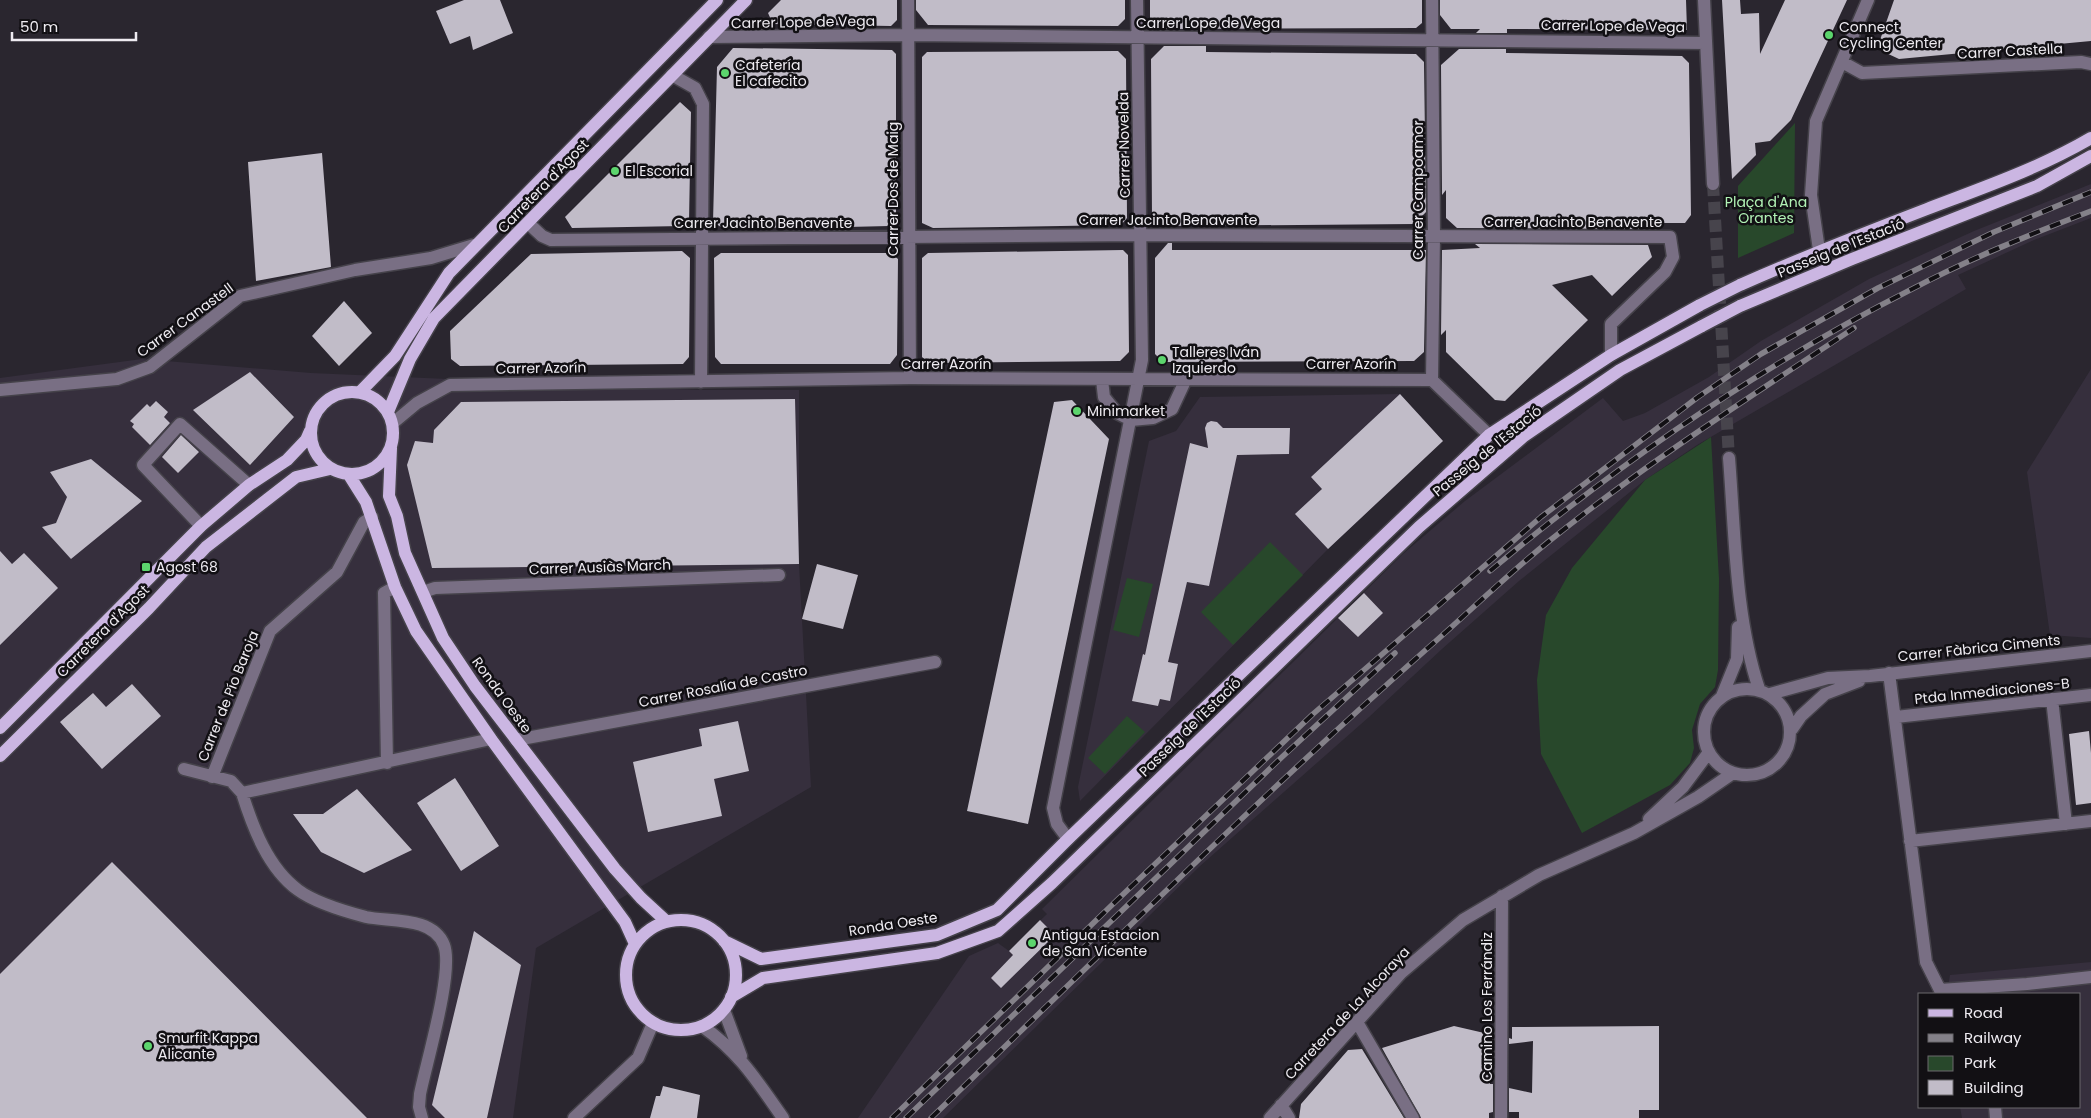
<svg xmlns="http://www.w3.org/2000/svg" width="2091" height="1118" font-family="Poppins,sans-serif">
<rect width="100%" height="100%" fill="#2a262f"/>
<path fill="#362f3d" d="M 2091,184 L 2091,218 L 2034,240 L 1958,275 L 1966,289 L 1697,445 L 1645,480 L 1519,581 L 1442,649 L 1369,717 L 1200,866 L 943,1118 L 858,1118 L 969,956 L 998,943 L 1009,951 L 1047,914 L 1042,909 L 1404,553 L 1465,501 L 1603,398 L 1623,421 L 1645,413 L 1709,377 L 1761,341 L 1869,279 L 1974,231 Z
M 142,359 L 311,373 L 699,390 L 799,390 L 799,564 L 811,787 L 536,948 L 513,1118 L 0,1118 L 0,378 Z
M 2091,369 L 2091,638 L 2050,635 L 2027,472 Z
M 1400,394 L 1443,441 L 1328,549 L 1080,801 L 1078,787 L 1149,441 L 1176,431 L 1200,397 Z
M 2091,962 L 2091,1118 L 1962,1118 L 1960,1107 L 2080,1107 L 2080,994 L 1947,994 L 1950,975 Z"/>
<path fill="#28482b" d="M 1795,123 L 1794,233 L 1738,258 L 1738,186 Z
M 1711,437 L 1719,579 L 1718,670 L 1715,687 L 1700,704 L 1692,730 L 1694,748 L 1690,763 L 1670,785 L 1582,833 L 1541,754 L 1537,680 L 1546,615 L 1572,568 L 1645,480 Z
M 1270,542 L 1303,575 L 1233,645 L 1201,612 Z
M 1127,578 L 1153,584 L 1139,637 L 1113,630 Z
M 1127,716 L 1145,732 L 1105,774 L 1088,758 Z"/>
<path fill="#c1bcc8" d="M 464,0 L 500,0 L 513,33 L 473,50 L 470,36 L 450,44 L 436,11 Z
M 781,0 L 897,0 L 897,20 L 891,26 L 773,24 L 768,13 Z
M 916,0 L 1125,0 L 1125,19 L 1118,26 L 928,25 L 916,10 Z
M 1150,0 L 1422,0 L 1422,23 L 1416,28 L 1159,29 L 1150,21 Z
M 1440,0 L 1686,0 L 1687,30 L 1507,29 L 1507,33 L 1476,33 L 1480,29 L 1451,29 L 1440,15 Z
M 1722,0 L 1740,0 L 1741,14 L 1759,13 L 1760,54 L 1785,0 L 1847,0 L 1791,120 L 1770,141 L 1755,143 L 1756,155 L 1732,179 Z
M 1894,0 L 2091,0 L 2091,41 L 1899,59 L 1884,52 L 1880,40 Z
M 1164,46 L 1206,46 L 1206,52 L 1416,54 L 1424,62 L 1426,212 L 1414,224 L 1158,226 L 1152,219 L 1151,59 Z
M 733,48 L 892,50 L 896,54 L 896,220 L 889,226 L 805,228 L 721,227 L 713,222 L 717,67 Z
M 1459,49 L 1506,49 L 1506,53 L 1682,56 L 1689,63 L 1691,215 L 1685,223 L 1642,223 L 1644,229 L 1457,228 L 1446,218 L 1446,190 L 1442,195 L 1441,65 Z
M 1118,51 L 1126,59 L 1127,218 L 1121,225 L 933,228 L 922,223 L 922,57 L 927,52 Z
M 680,102 L 691,112 L 689,222 L 683,226 L 572,228 L 565,217 Z
M 322,153 L 331,267 L 256,281 L 248,162 Z
M 1168,243 L 1172,243 L 1172,250 L 1426,250 L 1424,352 L 1414,361 L 1163,362 L 1155,354 L 1155,258 Z
M 1475,244 L 1648,245 L 1652,257 L 1612,296 L 1592,275 L 1552,285 L 1588,320 L 1505,401 L 1495,400 L 1446,352 L 1446,330 L 1441,335 L 1442,250 L 1480,248 Z
M 1123,250 L 1128,255 L 1129,352 L 1120,361 L 929,363 L 922,357 L 922,258 L 928,253 Z
M 682,251 L 690,258 L 689,357 L 683,364 L 460,366 L 451,359 L 450,331 L 531,254 Z
M 721,253 L 891,253 L 898,259 L 897,355 L 890,364 L 721,364 L 715,357 L 714,258 Z
M 344,301 L 372,333 L 339,366 L 312,336 Z
M 250,372 L 294,417 L 250,465 L 193,410 Z
M 1400,394 L 1443,441 L 1328,549 L 1295,514 L 1322,489 L 1311,477 Z
M 795,399 L 799,564 L 432,568 L 407,465 L 415,441 L 433,443 L 434,430 L 461,402 Z
M 1072,400 L 1109,439 L 1028,824 L 967,811 L 1054,402 Z
M 156,401 L 168,412 L 164,417 L 170,423 L 150,445 L 132,427 L 134,424 L 130,421 L 147,404 L 150,407 Z
M 1211,421 L 1217,422 L 1223,428 L 1290,428 L 1289,454 L 1237,455 L 1209,586 L 1187,582 L 1168,662 L 1178,664 L 1170,701 L 1160,699 L 1158,706 L 1132,701 L 1143,654 L 1145,655 L 1190,443 L 1208,448 L 1205,428 L 1207,423 Z
M 181,435 L 199,452 L 178,473 L 162,457 Z
M 91,459 L 142,501 L 71,559 L 42,527 L 56,523 L 67,497 L 50,472 Z
M 0,551 L 12,564 L 24,553 L 58,588 L 0,645 Z
M 817,564 L 858,575 L 843,629 L 802,619 Z
M 1364,593 L 1383,613 L 1358,637 L 1338,618 Z
M 132,684 L 161,716 L 102,769 L 60,722 L 93,693 L 106,707 Z
M 738,721 L 749,771 L 714,779 L 722,816 L 648,832 L 633,762 L 702,746 L 699,729 Z
M 2089,731 L 2091,753 L 2091,803 L 2076,805 L 2069,734 Z
M 455,778 L 499,846 L 461,871 L 417,803 Z
M 357,789 L 412,850 L 364,873 L 321,852 L 293,814 L 323,814 Z
M 112,862 L 367,1118 L 0,1118 L 0,974 Z
M 1040,920 L 1055,935 L 1001,988 L 991,978 L 1013,955 L 1009,951 Z
M 474,931 L 521,965 L 487,1118 L 445,1118 L 432,1105 Z
M 1454,1026 L 1493,1035 L 1493,1047 L 1490,1047 L 1490,1084 L 1493,1084 L 1493,1112 L 1489,1113 L 1489,1118 L 1421,1118 L 1382,1048 Z
M 1659,1026 L 1659,1110 L 1639,1110 L 1639,1118 L 1519,1118 L 1519,1112 L 1509,1112 L 1509,1088 L 1532,1093 L 1533,1041 L 1509,1044 L 1509,1038 L 1512,1039 L 1512,1027 Z
M 1362,1049 L 1404,1118 L 1299,1118 L 1301,1104 L 1348,1050 Z
M 663,1086 L 700,1095 L 697,1118 L 650,1118 L 656,1096 L 660,1096 Z"/>
<g fill="none" stroke-linecap="round" stroke-linejoin="round">
<path stroke="#47444c" stroke-width="12" stroke-dasharray="12 6" stroke-linecap="butt" d="M 1713,184 L 1729,458"/>
<g stroke="#45424a" stroke-width="15">
<path id="minor" d="M 908,0 L 910,378
M 1432,0 L 1434,236 L 1432,380
M 1704,0 L 1713,184
M 709,37 L 907,35 L 1706,43
M 1842,62 L 1862,73 L 2081,62 L 2091,64
M 672,75 L 695,88 L 703,104 L 701,382
M 528,223 L 542,236 L 551,240 L 1140,235 L 1670,237 L 1673,257 L 1665,272 L 1611,324 L 1611,355
M 1819,250 L 1811,195 L 1816,121 L 1868,0
M 1102,380 L 1104,397 L 1117,413 L 1131,420 L 1153,418 L 1172,409 L 1186,379
M 0,390 L 117,379 L 150,367 L 240,296 L 355,270 L 431,258 L 474,245
M 393,423 L 417,403 L 450,385 L 910,378 L 1432,380 L 1489,435
M 1729,458 C 1735,533 1735,617 1759,689
M 201,526 L 143,465 L 180,424 L 249,485
M 423,592 L 435,588 L 779,575
M 1889,673 L 1926,962 L 1940,990 L 2027,984 L 2091,977
M1704 732a43 43 0 1 1 86 0a43 43 0 1 1-86 0Z
M 1770,694 L 1828,678 L 1870,676 L 2091,651
M 1722,696 L 1737,659 L 1738,627
M 2052,699 L 2066,824
M 1896,717 L 2091,695
M 1792,729 L 1801,716 L 1825,694 L 1859,681
M 516,740 L 935,662
M 387,763 L 384,593 L 395,587
M 184,769 L 231,781 L 242,793 L 491,739
M 212,777 L 270,631 L 337,572 L 364,522 L 372,517
M 242,793 C 253,828 268,868 298,890 C 314,902 347,912 366,917 C 389,922 433,916 444,945 C 454,971 426,1064 420,1094 L 419,1107 L 422,1118
M 1649,819 L 1683,787 L 1709,752
M 1068,839 L 1057,824 L 1053,808 L 1142,360 L 1137,0
M 1910,841 L 2091,821
M 724,1010 L 741,1056
M 1357,1022 L 1413,1118
M 702,1026 C 739,1052 757,1081 783,1118
M 1281,1105 L 1289,1118
M 1995,1107 L 1996,1118
M 574,1118 L 638,1058 L 653,1023
M 1270,1118 L 1401,973 L 1463,920 L 1539,875 L 1634,833 L 1698,797 L 1733,773
M 1501,1118 L 1502,896"/>
</g>
<g stroke="#45424a" stroke-width="15">
<path id="major" d="M 1740,285 C 1802,258 1864,233 1927,209 C 1982,188 2040,168 2091,138
M 1740,306 L 1852,259 L 2037,186 L 2091,156
M311 433a41 41 0 1 1 82 0a41 41 0 1 1-82 0Z
M 360,392 L 395,356 L 449,273 L 717,0
M 388,412 L 410,359 L 434,318 L 746,0
M 391,448 L 389,496 L 397,516 L 405,553 L 443,638 L 475,686 L 615,869 L 641,898 L 666,921
M 349,475 L 366,502 L 395,587 L 416,631 L 491,739 L 625,922 L 635,944
M 0,728 L 201,526 L 249,485 L 287,460 L 306,440 L 310,431
M 0,756 L 149,608 L 206,547 L 296,477 L 330,469
M626 975a55 55 0 1 1 110 0a55 55 0 1 1-110 0Z
M 724,941 L 761,959 L 937,935 L 997,910 L 1068,839 L 1489,435 L 1611,355 L 1700,305
M 731,997 L 763,978 L 937,953 L 998,931 L 1052,883 L 1419,527 L 1524,436 L 1620,370 L 1702,326"/>
</g>
<use href="#minor" stroke="#796f84" stroke-width="12"/>
<use href="#major" stroke="#cbb6e2" stroke-width="12"/>
<g stroke="#848189" stroke-width="5.5">
<path id="rail" d="M 1490,571 C 1620,462 1762,365 1914,288 C 1971,258 2031,234 2091,211
M 892,1118 L 1114,903 L 1313,714 L 1541,517 L 1698,397 L 1761,354 L 1878,288 L 1994,232 L 2091,192
M 906,1118 L 1282,757 L 1395,653
M 931,1118 C 1096,959 1258,798 1429,647 C 1469,612 1507,575 1548,542 C 1646,463 1750,397 1854,328"/>
</g>
<use href="#rail" stroke="#121014" stroke-width="4" stroke-dasharray="11" stroke-linecap="butt"/>
<g stroke="#45424a" stroke-width="15" stroke-linecap="butt">
<path id="major-bridge" d="M 1700,305 L 1740,285
M 1702,326 L 1740,306"/>
</g>
<use href="#major-bridge" stroke="#cbb6e2" stroke-width="12"/>
</g>
<g fill="#5cd56d" stroke="#121014" stroke-width="2">
<circle cx="1829" cy="35" r="5"/>
<circle cx="725" cy="73" r="5"/>
<circle cx="615" cy="171" r="5"/>
<circle cx="1162" cy="360" r="5"/>
<circle cx="1077" cy="411" r="5"/>
<rect x="141" y="562" width="10" height="10" rx="2.5"/>
<circle cx="1032" cy="943" r="5"/>
<circle cx="148" cy="1046" r="5"/>
</g>
<g text-anchor="middle" stroke-width="5" stroke-linejoin="round" paint-order="stroke">
<g font-size="14" fill="#eeebf1" stroke="#121014">
<text transform="translate(803 22) rotate(-1)" y="5">Carrer Lope de Vega</text>
<text x="1208" y="28">Carrer Lope de Vega</text>
<text transform="translate(1613 26) rotate(1)" y="5">Carrer Lope de Vega</text>
<text transform="translate(2010 51) rotate(-3)" y="5">Carrer Castella</text>
<text transform="translate(1124 145) rotate(-91)" y="5">Carrer Novelda</text>
<text transform="translate(543 186) rotate(-46)" y="5">Carretera d'Agost</text>
<text transform="translate(893 189) rotate(-90)" y="5">Carrer Dos de Maig</text>
<text transform="translate(1418 190) rotate(-90)" y="5">Carrer Campoamor</text>
<text x="1168" y="225">Carrer Jacinto Benavente</text>
<text x="1573" y="227">Carrer Jacinto Benavente</text>
<text x="763" y="228">Carrer Jacinto Benavente</text>
<text transform="translate(1841 248) rotate(-22)" y="5">Passeig de l'Estació</text>
<text transform="translate(185 320) rotate(-36)" y="5">Carrer Canastell</text>
<text x="946" y="369">Carrer Azorín</text>
<text x="1351" y="369">Carrer Azorín</text>
<text transform="translate(541 368) rotate(-1)" y="5">Carrer Azorín</text>
<text transform="translate(1487 451) rotate(-39)" y="5">Passeig de l'Estació</text>
<text transform="translate(600 567) rotate(-2)" y="5">Carrer Ausiàs March</text>
<text transform="translate(103 631) rotate(-45)" y="5">Carretera d'Agost</text>
<text transform="translate(1979 648) rotate(-6)" y="5">Carrer Fàbrica Ciments</text>
<text transform="translate(723 686) rotate(-11)" y="5">Carrer Rosalía de Castro</text>
<text transform="translate(1992 691) rotate(-6)" y="5">Ptda Inmediaciones-B</text>
<text transform="translate(502 695) rotate(54)" y="5">Ronda Oeste</text>
<text transform="translate(228 696) rotate(-68)" y="5">Carrer de Pío Baroja</text>
<text transform="translate(1190 727) rotate(-44)" y="5">Passeig de l'Estació</text>
<text transform="translate(893 924) rotate(-9)" y="5">Ronda Oeste</text>
<text transform="translate(1487 1007) rotate(-90)" y="5">Camino Los Ferrándiz</text>
<text transform="translate(1347 1013) rotate(-47)" y="5">Carretera de La Alcoraya</text>
</g>
<g font-size="14" fill="#eeebf1" stroke="#121014" text-anchor="start">
<text x="1839" y="32">Connect<tspan x="1839" dy="16">Cycling Center</tspan></text>
<text x="735" y="70">Cafetería<tspan x="735" dy="16">El cafecito</tspan></text>
<text x="625" y="176">El Escorial</text>
<text x="1172" y="357">Talleres Iván<tspan x="1172" dy="16">Izquierdo</tspan></text>
<text x="1087" y="416">Minimarket</text>
<text x="156" y="572">Agost 68</text>
<text x="1042" y="940">Antigua Estacion<tspan x="1042" dy="16">de San Vicente</tspan></text>
<text x="158" y="1043">Smurfit Kappa<tspan x="158" dy="16">Alicante</tspan></text>
</g>
<g font-size="14" fill="#b1f2b5" stroke="#121014">
<text x="1766" y="207">Plaça d'Ana<tspan x="1766" dy="16">Orantes</tspan></text>
</g>
</g>
<rect x="1918" y="993" width="162" height="115" fill="#121014" stroke="#6a686c"/>
<rect x="1928" y="1009" width="25" height="8" fill="#cbb6e2" stroke="#6a686c"/>
<text x="1964" y="1018" font-size="15" fill="#eeebf1">Road</text>
<rect x="1928" y="1034" width="25" height="8" fill="#848189" stroke="#6a686c"/>
<text x="1964" y="1043" font-size="15" fill="#eeebf1">Railway</text>
<rect x="1928" y="1056" width="25" height="15" fill="#28482b" stroke="#6a686c"/>
<text x="1964" y="1068" font-size="15" fill="#eeebf1">Park</text>
<rect x="1928" y="1080" width="25" height="15" fill="#c1bcc8" stroke="#6a686c"/>
<text x="1964" y="1093" font-size="15" fill="#eeebf1">Building</text>
<path d="M12 32v8h124v-8" fill="none" stroke="#eeebf1" stroke-width="2.5"/>
<text x="20" y="32" font-size="15" fill="#eeebf1" stroke="#121014" stroke-width="4" paint-order="stroke">50 m</text>
</svg>
